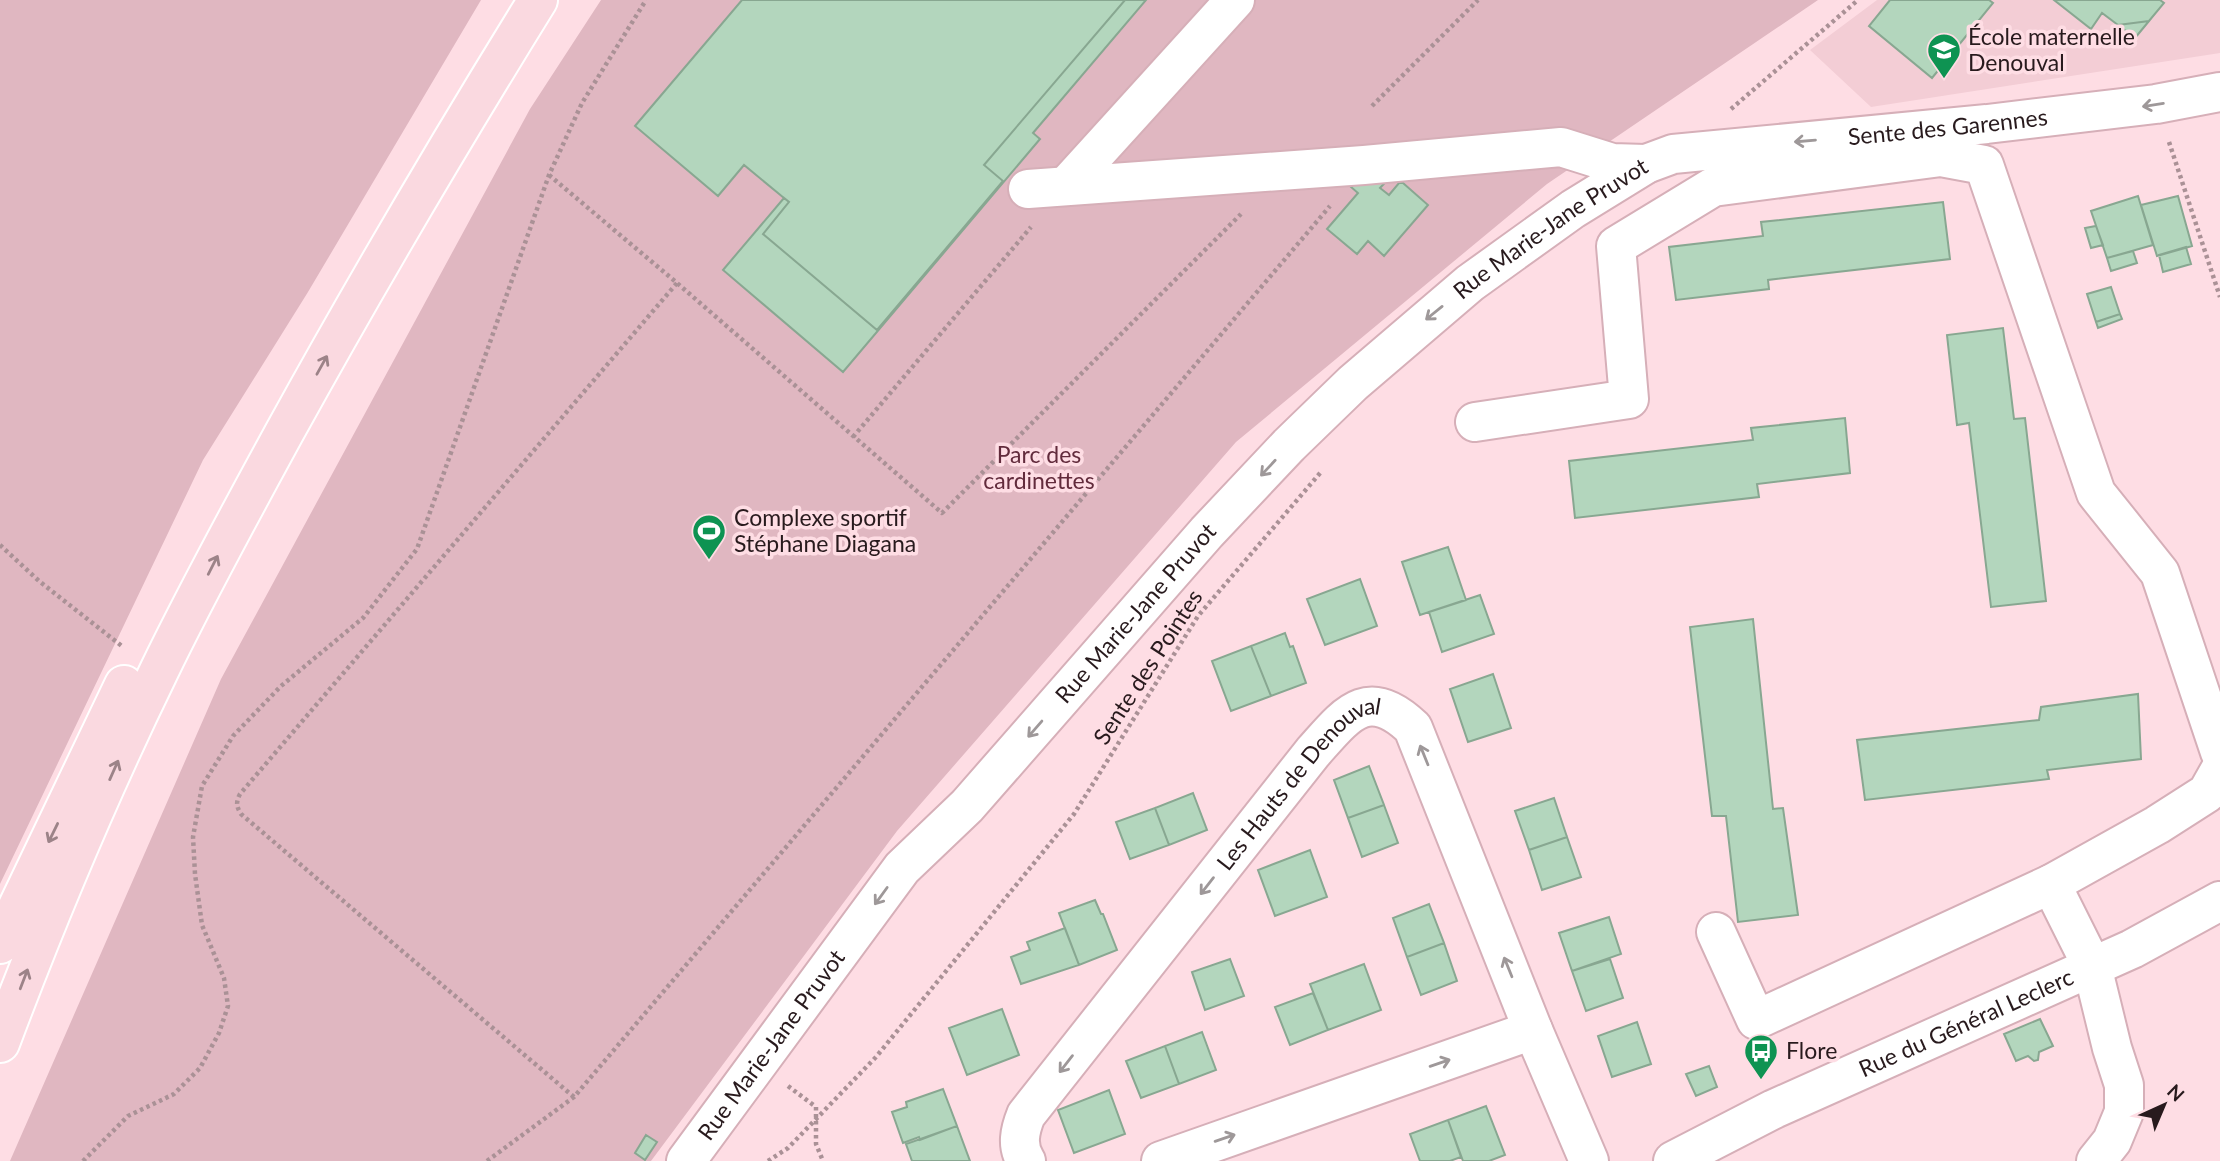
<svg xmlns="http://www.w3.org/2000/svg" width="2220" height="1161" font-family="Lato,sans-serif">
<rect width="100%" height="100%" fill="#fedde4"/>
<path fill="#f3cdd5" d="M 1877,0 L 2220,0 L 2220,53 L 1871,107 L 1810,50 Z"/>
<path fill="#e0b7c1" d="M 0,0 L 481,0 L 308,292 L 203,460 L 0,884 Z
M 601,0 L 1818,0 L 1547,184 L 1236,442 L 897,831 L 651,1161 L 10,1161 L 221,679 L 530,109 Z"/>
<path fill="#b3d6bd" stroke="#88a791" stroke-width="2" d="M 742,0 L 1125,0 L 984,165 L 1003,181 L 877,330 L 763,234 L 789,202 L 784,198 L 744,165 L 718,196 L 635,126 Z
M 1125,0 L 1146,0 L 1033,133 L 1040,139 L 843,372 L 723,270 L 784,198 L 789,202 L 763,234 L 877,330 L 1003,181 L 984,165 Z
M 1890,0 L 1989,0 L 1993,3 L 1932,78 L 1869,26 Z
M 2054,0 L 2160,0 L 2164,3 L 2149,21 L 2118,25 L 2102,13 L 2091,29 Z
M 2149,21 L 2135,38 L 2118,25 Z
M 1394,173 L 1380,188 L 1389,195 L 1399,183 L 1403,183 L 1428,205 L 1384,256 L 1368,241 L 1357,254 L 1327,229 L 1358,193 L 1351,187 L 1362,175 Z
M 2138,196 L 2153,245 L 2107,258 L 2091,211 Z
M 2178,196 L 2192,246 L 2157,256 L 2141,205 Z
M 1943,202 L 1950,259 L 1768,280 L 1769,289 L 1676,300 L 1669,247 L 1763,236 L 1761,222 Z
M 2096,226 L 2103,245 L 2091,248 L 2085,228 Z
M 2186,247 L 2191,264 L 2163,272 L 2159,255 Z
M 2133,251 L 2137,263 L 2111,271 L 2107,258 Z
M 2111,287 L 2120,314 L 2096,322 L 2087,294 Z
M 2120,314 L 2122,319 L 2098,328 L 2096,322 Z
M 2003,328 L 2014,419 L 2025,418 L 2046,601 L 1991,607 L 1969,423 L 1957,425 L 1947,335 Z
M 1845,418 L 1850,473 L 1757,484 L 1759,497 L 1575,518 L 1569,461 L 1753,440 L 1751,428 Z
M 1448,547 L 1466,600 L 1420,615 L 1402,562 Z
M 1360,579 L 1377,626 L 1325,645 L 1307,599 Z
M 1480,595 L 1494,634 L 1442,652 L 1429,612 Z
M 1753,619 L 1773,809 L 1783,808 L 1798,915 L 1738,922 L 1726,816 L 1712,816 L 1690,627 Z
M 1285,633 L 1290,647 L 1293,646 L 1306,683 L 1271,696 L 1251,646 Z
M 1251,646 L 1271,696 L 1231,711 L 1212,661 Z
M 1493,674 L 1511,728 L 1468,742 L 1450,689 Z
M 2138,694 L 2141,759 L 2047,770 L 2049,779 L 1865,800 L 1857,740 L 2039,720 L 2041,707 Z
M 1369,766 L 1384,805 L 1348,818 L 1334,780 Z
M 1193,793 L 1207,830 L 1169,845 L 1155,808 Z
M 1554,798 L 1567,837 L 1529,850 L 1515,811 Z
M 1384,805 L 1398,843 L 1362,857 L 1348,818 Z
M 1155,808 L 1169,845 L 1130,859 L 1116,822 Z
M 1567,837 L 1581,877 L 1542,890 L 1529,850 Z
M 1310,850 L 1327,897 L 1275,916 L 1258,870 Z
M 1095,900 L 1101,914 L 1103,914 L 1117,950 L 1079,965 L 1059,913 Z
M 1429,904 L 1444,943 L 1407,957 L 1393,918 Z
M 1609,917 L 1621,954 L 1572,971 L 1559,933 Z
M 1065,928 L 1079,965 L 1021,984 L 1011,957 L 1030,950 L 1027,942 Z
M 1444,943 L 1457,981 L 1421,995 L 1407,957 Z
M 1230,959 L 1244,996 L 1205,1010 L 1192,972 Z
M 1610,959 L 1623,998 L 1586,1011 L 1572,971 Z
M 1364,964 L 1381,1010 L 1328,1030 L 1310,984 Z
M 1313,993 L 1328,1030 L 1290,1045 L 1275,1007 Z
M 1002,1009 L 1019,1055 L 967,1075 L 949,1028 Z
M 2040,1019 L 2053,1046 L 2039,1052 L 2038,1060 L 2034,1061 L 2028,1056 L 2016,1061 L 2004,1034 Z
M 1637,1022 L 1651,1064 L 1612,1077 L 1598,1036 Z
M 1202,1032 L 1216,1070 L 1179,1084 L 1165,1046 Z
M 1165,1046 L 1179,1084 L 1141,1098 L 1126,1061 Z
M 1709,1066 L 1717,1087 L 1696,1096 L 1686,1074 Z
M 943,1089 L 957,1126 L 920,1140 L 919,1137 L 903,1143 L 892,1112 L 907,1107 L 906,1102 Z
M 1109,1090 L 1125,1134 L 1074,1153 L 1058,1110 Z
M 1486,1106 L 1505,1155 L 1489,1161 L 1463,1161 L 1448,1120 Z
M 1448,1120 L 1461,1157 L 1450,1161 L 1420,1161 L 1410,1134 Z
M 957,1126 L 970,1161 L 912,1161 L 906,1144 Z
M 646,1135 L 657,1142 L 645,1160 L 635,1153 Z"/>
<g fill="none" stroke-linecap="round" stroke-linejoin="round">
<g stroke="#d6afb8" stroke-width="42">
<g id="minor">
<path d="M 1066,186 L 1235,0"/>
<path d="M 1028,189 L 1364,165 L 1561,147 L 1612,163 L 1646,164"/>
<path d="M 1475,422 L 1629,399 L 1616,246 L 1713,187 L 1941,157 L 1984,165 L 2096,493 L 2160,573 L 2220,752"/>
<path d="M 2051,884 L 2157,825 L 2207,793 L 2220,770"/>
<path d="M 1716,932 L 1756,1020 L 2051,884 L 2092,966 L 2112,1048 L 2124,1085 L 2124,1112 L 2112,1141 L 2096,1161"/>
<path id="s1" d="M 686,1161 L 902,868 L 967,806 L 1207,532 L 1289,445 L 1353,383 L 1470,283 L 1573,209 L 1646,164 L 1673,154 L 1987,124 L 2156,104 L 2220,92"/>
<path id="s2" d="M 1026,1161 C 1016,1146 1020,1130 1026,1115 L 1313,752 C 1346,715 1367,684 1413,728 L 1533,1030 L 1589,1161"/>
<path d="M 1161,1161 L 1533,1030"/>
<path id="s3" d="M 1673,1161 L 1774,1109 L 2132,949 L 2220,901"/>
</g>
</g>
<g stroke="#fff" stroke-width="42">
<path id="major" d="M 0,944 L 124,685
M 0,1043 C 47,918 99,794 158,673 C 197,592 241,512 284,433 C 365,286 450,142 538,0"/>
</g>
<path stroke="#aa9196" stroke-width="4.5" stroke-dasharray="3.5 3.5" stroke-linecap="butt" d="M 1372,106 L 1478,0
M 1731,109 L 1858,0
M 2169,142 L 2220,297
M 549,175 L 677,283 L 942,513 L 1241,214
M 853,437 L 1031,227
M 0,545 L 39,581 L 123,647
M 788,1086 L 816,1107 L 816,1144 L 823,1161
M 574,1097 L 241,814 C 236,806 236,802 240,794 L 677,283
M 83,1161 L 128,1116 L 174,1094 L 200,1068 L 219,1033 L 228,1006 L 224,978 L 202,925 L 195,874 L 193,837 L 202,786 L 233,736 L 281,686 L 363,618 L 417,549 L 549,175 L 582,103 L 646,0
M 487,1161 L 574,1097 L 1330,206
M 768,1161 L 788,1148 L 876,1057 L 1074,814 L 1198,616 L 1321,472"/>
<use href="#minor" stroke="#fff" stroke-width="38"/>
<use href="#major" stroke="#fad9e0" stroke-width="38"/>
</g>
<defs><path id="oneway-shaft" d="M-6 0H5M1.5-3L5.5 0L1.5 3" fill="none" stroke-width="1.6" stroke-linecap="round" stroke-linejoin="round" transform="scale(1.75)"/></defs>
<g stroke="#9e9899">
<use href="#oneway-shaft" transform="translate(2153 105) rotate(171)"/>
<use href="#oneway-shaft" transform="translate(1805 141) rotate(175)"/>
<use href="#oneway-shaft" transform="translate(1434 313) rotate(141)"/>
<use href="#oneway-shaft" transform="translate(1268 468) rotate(133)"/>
<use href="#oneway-shaft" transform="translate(1035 729) rotate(131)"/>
<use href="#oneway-shaft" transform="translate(1424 755) rotate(-112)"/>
<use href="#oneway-shaft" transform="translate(1207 886) rotate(128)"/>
<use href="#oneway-shaft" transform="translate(881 896) rotate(126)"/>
<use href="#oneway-shaft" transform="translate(1508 967) rotate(-112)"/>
<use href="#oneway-shaft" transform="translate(1440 1063) rotate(-19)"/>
<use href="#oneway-shaft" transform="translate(1066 1064) rotate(128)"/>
<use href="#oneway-shaft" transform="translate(1225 1138) rotate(-19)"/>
</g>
<g stroke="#9c8388">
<use href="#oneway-shaft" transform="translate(322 365) rotate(-61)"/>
<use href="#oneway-shaft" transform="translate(213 565) rotate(-63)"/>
<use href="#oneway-shaft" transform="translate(114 770) rotate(-66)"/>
<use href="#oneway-shaft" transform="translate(53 833) rotate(116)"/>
<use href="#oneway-shaft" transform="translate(24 979) rotate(-69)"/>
</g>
<defs>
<g id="school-pin" transform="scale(1.75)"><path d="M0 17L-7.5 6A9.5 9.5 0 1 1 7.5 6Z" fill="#0e9352" stroke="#fedde4"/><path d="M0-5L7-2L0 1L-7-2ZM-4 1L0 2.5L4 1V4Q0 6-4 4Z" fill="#fff"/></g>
<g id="stadium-pin" transform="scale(1.75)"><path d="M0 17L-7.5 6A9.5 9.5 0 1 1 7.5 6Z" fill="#0e9352" stroke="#fedde4"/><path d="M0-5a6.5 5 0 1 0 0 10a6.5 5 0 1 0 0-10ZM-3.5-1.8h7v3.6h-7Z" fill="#fff"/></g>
<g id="bus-pin" transform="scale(1.75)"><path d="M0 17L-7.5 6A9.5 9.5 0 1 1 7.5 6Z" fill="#0e9352" stroke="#fedde4"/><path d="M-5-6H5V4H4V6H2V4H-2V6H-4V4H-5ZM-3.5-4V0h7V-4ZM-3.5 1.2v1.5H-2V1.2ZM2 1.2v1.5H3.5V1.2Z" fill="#fff"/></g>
</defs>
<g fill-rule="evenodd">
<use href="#school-pin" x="1944" y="50"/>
<use href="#stadium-pin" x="709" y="531"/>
<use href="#bus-pin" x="1761" y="1051"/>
</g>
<g text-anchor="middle" stroke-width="7" stroke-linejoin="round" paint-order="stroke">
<g font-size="23" fill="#281a1d" stroke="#fedde4" text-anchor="start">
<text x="1968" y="45">École maternelle<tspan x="1968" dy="26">Denouval</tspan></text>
<text x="734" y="526">Complexe sportif<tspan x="734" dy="26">Stéphane Diagana</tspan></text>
<text x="1786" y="1059">Flore</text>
</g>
<g font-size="23" fill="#281a1d" stroke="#fedde4">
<text dy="8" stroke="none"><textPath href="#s1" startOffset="1698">Sente des Garennes</textPath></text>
<text dy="8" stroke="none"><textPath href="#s1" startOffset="1278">Rue Marie-Jane Pruvot</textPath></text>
<text dy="8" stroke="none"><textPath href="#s1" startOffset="710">Rue Marie-Jane Pruvot</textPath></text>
<text transform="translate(1148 667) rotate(-57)" y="8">Sente des Pointes</text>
<text dy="8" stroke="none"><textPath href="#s2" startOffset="480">Les Hauts de Denouval</textPath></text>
<text dy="8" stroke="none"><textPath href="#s3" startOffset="324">Rue du Général Leclerc</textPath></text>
<text dy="8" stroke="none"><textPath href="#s1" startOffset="144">Rue Marie-Jane Pruvot</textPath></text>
</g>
<g font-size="23" fill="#622b3c" stroke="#fedde4">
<text x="1039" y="463">Parc des<tspan x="1039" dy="26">cardinettes</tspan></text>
</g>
</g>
<g transform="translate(2164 1105) rotate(44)" stroke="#fedde4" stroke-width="5" paint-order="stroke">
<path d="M0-5L12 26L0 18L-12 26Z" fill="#281a1d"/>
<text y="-10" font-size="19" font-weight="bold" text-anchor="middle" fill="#281a1d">N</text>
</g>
</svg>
